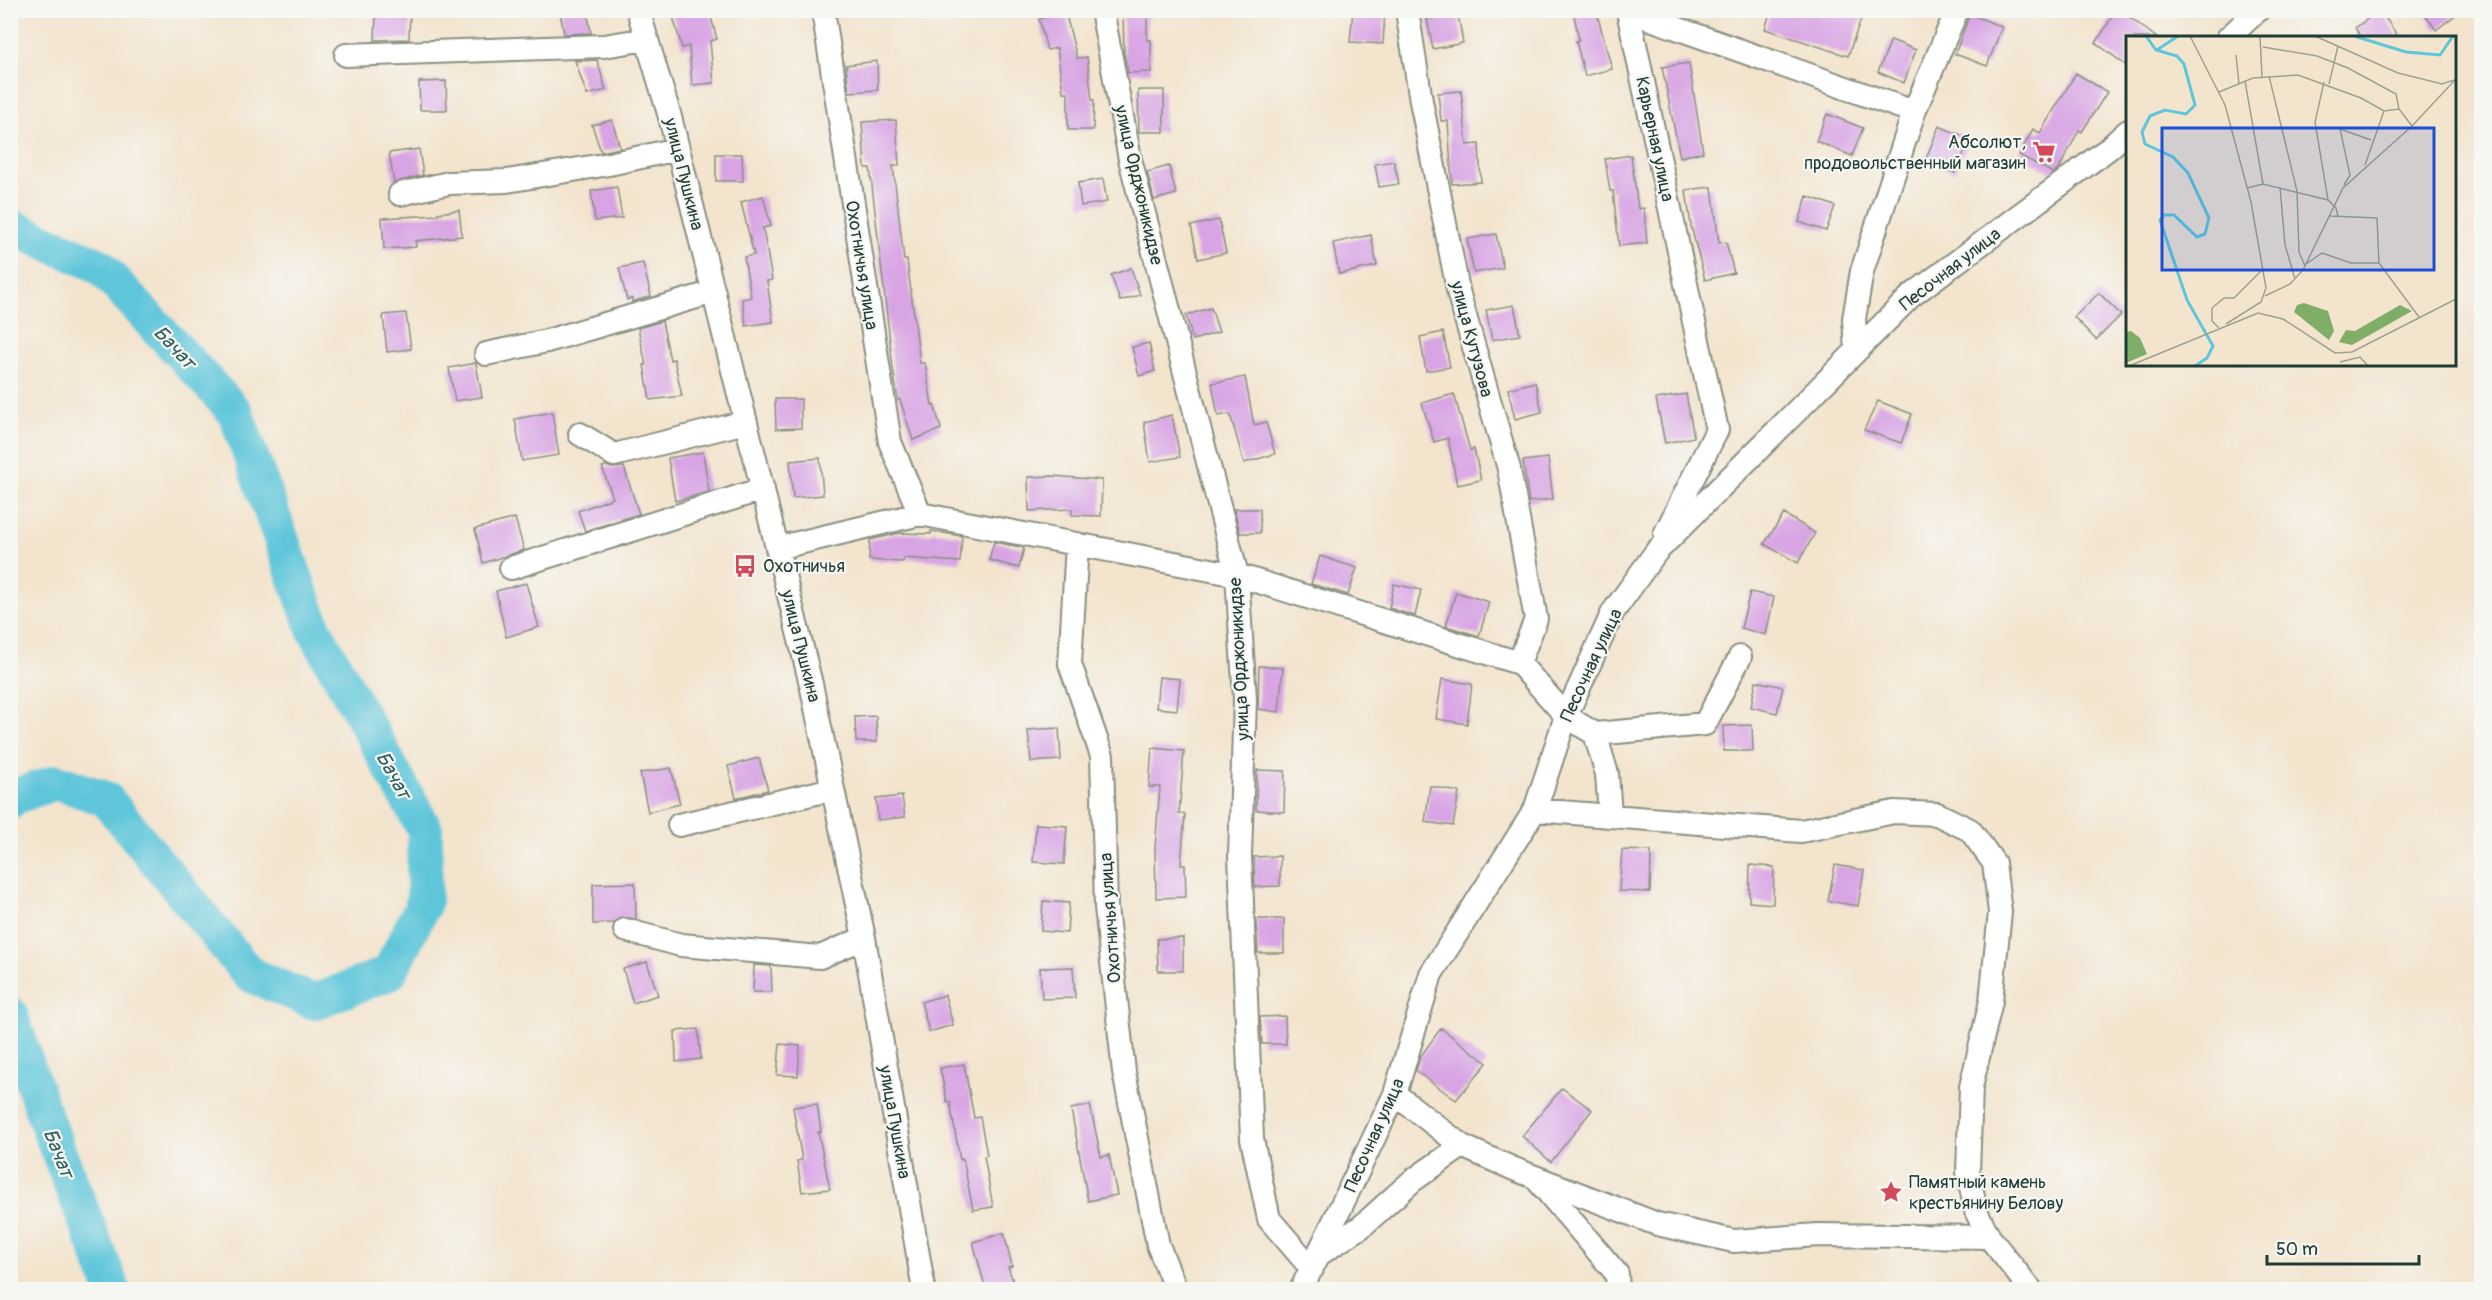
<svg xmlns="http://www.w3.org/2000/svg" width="2492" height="1300" font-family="Pangolin,sans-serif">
<rect width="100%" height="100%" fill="#f6f6f2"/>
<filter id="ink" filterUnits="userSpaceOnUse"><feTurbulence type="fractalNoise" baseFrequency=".0167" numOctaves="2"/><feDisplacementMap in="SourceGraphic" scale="12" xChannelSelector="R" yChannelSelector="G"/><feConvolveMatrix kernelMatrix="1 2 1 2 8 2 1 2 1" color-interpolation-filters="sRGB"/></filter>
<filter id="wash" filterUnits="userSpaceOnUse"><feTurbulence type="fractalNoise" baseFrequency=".008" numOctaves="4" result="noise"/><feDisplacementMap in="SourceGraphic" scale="24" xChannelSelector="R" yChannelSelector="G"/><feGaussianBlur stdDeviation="1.35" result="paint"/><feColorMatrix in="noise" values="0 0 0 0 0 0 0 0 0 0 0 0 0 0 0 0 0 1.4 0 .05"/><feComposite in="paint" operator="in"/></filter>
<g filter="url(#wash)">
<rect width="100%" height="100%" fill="#f3e4ce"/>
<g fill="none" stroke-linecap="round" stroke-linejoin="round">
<path stroke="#5ec6da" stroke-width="36" d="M 10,226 L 100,266 L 235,412 L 314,629 L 425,830 L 424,903 L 389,973 L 314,1002 L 249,974 L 106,799 L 57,782 L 13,797 L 10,801
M 10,1014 L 44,1115 L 113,1290"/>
</g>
<g id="blocks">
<path fill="#d8a4e4" d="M 568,10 L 587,10 L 591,33 L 564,34 L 560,12 Z
M 671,10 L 709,10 L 717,39 L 710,41 L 714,83 L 692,85 L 689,46 L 682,48 Z
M 1123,10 L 1147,10 L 1147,40 L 1151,40 L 1151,72 L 1128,73 L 1124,53 Z
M 1353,10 L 1385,10 L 1383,44 L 1350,42 Z
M 1573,10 L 1596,10 L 1612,69 L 1585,76 L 1576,41 L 1579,40 Z
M 1771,10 L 1845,10 L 1862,16 L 1848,56 L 1765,29 Z
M 2116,10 L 2120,10 L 2157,38 L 2127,38 L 2127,66 L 2096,43 Z
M 2380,10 L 2399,38 L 2362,38 L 2355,28 Z
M 2422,10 L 2462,10 L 2436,30 Z
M 1065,11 L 1077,58 L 1087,57 L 1092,100 L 1094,100 L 1093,130 L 1068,130 L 1068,92 L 1063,92 L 1057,48 L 1047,50 L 1039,19 Z
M 376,12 L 410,12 L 409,39 L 375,40 Z
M 1458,14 L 1463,43 L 1433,49 L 1427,19 Z
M 1970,14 L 2002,27 L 1987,66 L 1955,54 Z
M 1891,40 L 1916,50 L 1904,83 L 1878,72 Z
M 597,60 L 606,90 L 587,95 L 575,61 Z
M 877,61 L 878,90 L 849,92 L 846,65 Z
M 1689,63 L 1703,152 L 1680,157 L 1662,67 Z
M 2076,73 L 2107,92 L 2082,132 L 2079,130 L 2059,169 L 2053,173 L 2019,155 L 2033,129 L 2040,133 Z
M 446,81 L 447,110 L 420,110 L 419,82 Z
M 1138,90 L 1164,90 L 1164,132 L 1139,132 Z
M 1461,91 L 1467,145 L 1479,144 L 1481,182 L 1452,184 L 1448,121 L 1441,121 L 1438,93 Z
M 1827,114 L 1863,128 L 1852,156 L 1816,141 Z
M 612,120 L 620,148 L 601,152 L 592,125 Z
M 896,120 L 899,166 L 893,166 L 904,260 L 907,260 L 920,363 L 925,363 L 932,405 L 934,404 L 941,429 L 913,440 L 900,400 L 898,400 L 893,368 L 870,168 L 865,168 L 862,122 Z
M 1939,126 L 1970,139 L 1955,173 L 1925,161 Z
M 419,149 L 423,175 L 394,183 L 389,153 Z
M 716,154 L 742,154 L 743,181 L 716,181 Z
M 1631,155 L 1638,209 L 1644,208 L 1647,243 L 1619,246 L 1613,191 L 1610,191 L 1605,159 Z
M 1394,161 L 1399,184 L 1379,187 L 1375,164 Z
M 1169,166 L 1176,194 L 1154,200 L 1147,172 Z
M 1103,179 L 1107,202 L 1081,206 L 1078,183 Z
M 617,187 L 622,218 L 595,221 L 591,191 Z
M 1712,187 L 1719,243 L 1726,242 L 1734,273 L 1705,280 L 1691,226 L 1686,190 Z
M 763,196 L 771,226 L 763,228 L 772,280 L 767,281 L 773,322 L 746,326 L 742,299 L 751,297 L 744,257 L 754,255 L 741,202 Z
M 1807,196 L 1835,206 L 1826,231 L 1799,222 Z
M 459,210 L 462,236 L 415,241 L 416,247 L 384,249 L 382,218 L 438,215 L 438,213 Z
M 1219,220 L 1226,253 L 1198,259 L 1191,226 Z
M 1496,234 L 1503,268 L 1474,273 L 1467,239 Z
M 1371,235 L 1377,266 L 1339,274 L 1333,243 Z
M 643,263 L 651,296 L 632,302 L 632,298 L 627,300 L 619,268 Z
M 1131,268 L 1140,295 L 1120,301 L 1111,275 Z
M 2099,293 L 2121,315 L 2096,340 L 2074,317 Z
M 1514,305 L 1520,335 L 1492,340 L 1486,310 Z
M 1211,308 L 1219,332 L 1193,340 L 1186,315 Z
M 406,313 L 411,349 L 387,352 L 383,315 Z
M 662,321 L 670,360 L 674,359 L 682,396 L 650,400 L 644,365 L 646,365 L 638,328 Z
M 1443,332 L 1450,367 L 1426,371 L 1420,337 Z
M 1149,343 L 1155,371 L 1139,376 L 1132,347 Z
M 476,363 L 482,397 L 455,401 L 449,368 Z
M 1245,377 L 1254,425 L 1266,422 L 1275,454 L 1244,463 L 1230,414 L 1218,416 L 1212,383 Z
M 1535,382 L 1542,412 L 1515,419 L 1508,389 Z
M 1454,394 L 1470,450 L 1474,449 L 1481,480 L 1457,485 L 1448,438 L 1434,442 L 1422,403 Z
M 1686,394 L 1694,437 L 1665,443 L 1656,399 Z
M 775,399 L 801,399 L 801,428 L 776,429 Z
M 1878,401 L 1912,414 L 1901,443 L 1864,430 Z
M 552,412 L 559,455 L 522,461 L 515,419 Z
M 1172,415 L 1180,457 L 1150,462 L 1144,422 Z
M 703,452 L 709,492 L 675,501 L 668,458 Z
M 820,458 L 823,495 L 793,498 L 790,461 Z
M 1548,458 L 1553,499 L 1529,502 L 1523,461 Z
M 606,466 L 612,468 L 624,467 L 639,514 L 585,531 L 578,511 L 613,498 L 602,467 Z
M 1053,476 L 1102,480 L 1101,516 L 1072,515 L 1072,509 L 1029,511 L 1028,477 Z
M 1234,509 L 1260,509 L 1260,533 L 1240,533 Z
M 1784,514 L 1815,533 L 1798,563 L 1764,544 Z
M 515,518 L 524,550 L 483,563 L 475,529 Z
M 931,531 L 962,536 L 960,562 L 904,558 L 903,562 L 869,560 L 870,540 L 900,533 L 931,534 Z
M 994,542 L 1024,548 L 1019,568 L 989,560 Z
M 1320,556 L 1357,568 L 1348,595 L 1311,584 Z
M 526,583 L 539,627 L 506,637 L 496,591 Z
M 1394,584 L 1421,590 L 1415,616 L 1389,608 Z
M 1456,592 L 1489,602 L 1479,636 L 1446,626 Z
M 1750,592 L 1774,597 L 1766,635 L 1741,628 Z
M 1259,666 L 1283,668 L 1279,712 L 1258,709 Z
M 1159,677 L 1180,679 L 1177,710 L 1156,708 Z
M 1442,679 L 1472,684 L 1467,724 L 1436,719 Z
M 1756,681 L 1783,687 L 1777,713 L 1751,707 Z
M 876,716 L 877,742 L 856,742 L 855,717 Z
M 1752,725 L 1753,751 L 1724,751 L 1723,726 Z
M 1059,728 L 1061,760 L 1031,762 L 1028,730 Z
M 1152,748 L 1184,751 L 1179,814 L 1185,814 L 1181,865 L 1185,865 L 1186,897 L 1156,898 L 1155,847 L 1160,787 L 1149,787 Z
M 759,758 L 768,790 L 736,798 L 728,766 Z
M 671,768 L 680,804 L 648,812 L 640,773 Z
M 1257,770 L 1285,771 L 1284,812 L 1256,810 Z
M 1430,786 L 1459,792 L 1453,826 L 1425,822 Z
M 902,796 L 905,817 L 878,820 L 876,799 Z
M 1036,824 L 1067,826 L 1064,864 L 1033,862 Z
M 1622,850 L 1651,851 L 1650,892 L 1619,891 Z
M 1280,856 L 1280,886 L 1255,887 L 1254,857 Z
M 1750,865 L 1774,867 L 1773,904 L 1749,902 Z
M 1835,865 L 1864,870 L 1858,906 L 1828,901 Z
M 635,883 L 636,919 L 622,917 L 614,923 L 593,924 L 593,884 Z
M 1043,901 L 1069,903 L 1067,933 L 1041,931 Z
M 1256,919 L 1284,919 L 1284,953 L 1258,953 Z
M 1183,938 L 1183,971 L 1158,971 L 1157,939 Z
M 647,962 L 658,995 L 633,1003 L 623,969 Z
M 754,965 L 771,966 L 772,992 L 753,992 Z
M 1073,967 L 1075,998 L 1042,999 L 1040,968 Z
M 945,995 L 953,1025 L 929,1032 L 921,1002 Z
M 1285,1016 L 1286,1044 L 1262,1044 L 1260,1017 Z
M 1441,1028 L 1487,1063 L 1456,1100 L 1416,1071 L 1420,1057 Z
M 698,1029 L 701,1059 L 676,1062 L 675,1031 Z
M 780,1044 L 800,1046 L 798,1076 L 777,1075 Z
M 964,1064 L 974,1118 L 980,1117 L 987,1155 L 984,1156 L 993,1207 L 973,1210 L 963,1159 L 960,1160 L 950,1102 L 947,1102 L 940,1068 Z
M 1562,1088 L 1592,1110 L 1551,1162 L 1522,1136 Z
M 817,1104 L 821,1132 L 818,1132 L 830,1189 L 802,1192 L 797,1161 L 802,1160 L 793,1107 Z
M 1090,1105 L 1101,1157 L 1109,1155 L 1117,1195 L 1088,1201 L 1071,1109 Z
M 1004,1233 L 1012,1266 L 1008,1267 L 1016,1290 L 986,1290 L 973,1242 Z"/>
</g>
</g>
<g filter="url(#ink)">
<use href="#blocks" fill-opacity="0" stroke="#899081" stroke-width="1.5"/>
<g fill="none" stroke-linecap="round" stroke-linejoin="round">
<g stroke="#899081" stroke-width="26">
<path id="minor" d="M 638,10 L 670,117 L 811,684 L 864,938 L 924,1290
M 823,10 L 890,442 L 920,514
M 1102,10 L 1130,159 L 1237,575 L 1245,699 L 1240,856 L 1252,1139 L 1269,1219 L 1312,1269
M 1407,10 L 1421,101 L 1459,295 L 1509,469 L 1536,619 L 1519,663
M 2228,38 L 2258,10
M 346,55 L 604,46 L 647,39
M 400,194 L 449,183 L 507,181 L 609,164 L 678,149
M 1856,351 L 1854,319 L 1862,271 L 1914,112 L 1957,10
M 486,354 L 547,341 L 714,292
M 580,434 L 614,455 L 746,422
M 1665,534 L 1717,430 L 1628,11 L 1914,112
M 1077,544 L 1070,664 L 1102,756 L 1106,907 L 1124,1072 L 1158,1245 L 1176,1290
M 777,548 L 920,514 L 1237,575 L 1519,663 L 1566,716 L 1595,734 L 1607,774 L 1610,815
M 511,568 L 763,489
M 1595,734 L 1705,724 L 1740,657
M 1535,810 L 1801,831 L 1894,812 L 1937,814 L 1970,830 L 1994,863 L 2000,912 L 1991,1001 L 1971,1087 L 1968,1172 L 1976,1211 L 1989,1237
M 679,825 L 833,789
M 625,930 L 681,945 L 820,957 L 864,938
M 1395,1094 L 1462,1146
M 1539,1182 L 1617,1274 L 1618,1290
M 1321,1253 L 1361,1227 L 1412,1181 L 1462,1146 L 1514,1169 L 1657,1224 L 1734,1241 L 1818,1235 L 1989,1237 L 2031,1290
M 1301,1290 L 1395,1094 L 1431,974 L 1535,810 L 1566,716 L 1613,612 L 1656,552 L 1911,296 L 2108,149 L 2128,131"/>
</g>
<use href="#minor" stroke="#fff" stroke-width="22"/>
</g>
</g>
<defs>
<g id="supermarket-bare" transform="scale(1.8)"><path d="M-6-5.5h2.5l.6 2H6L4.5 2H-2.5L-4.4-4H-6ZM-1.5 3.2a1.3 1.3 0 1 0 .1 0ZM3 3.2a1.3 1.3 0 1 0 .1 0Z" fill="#d1495b" stroke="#f6f6f2" stroke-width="2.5" paint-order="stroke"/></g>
<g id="bus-bare" transform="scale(1.8)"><path d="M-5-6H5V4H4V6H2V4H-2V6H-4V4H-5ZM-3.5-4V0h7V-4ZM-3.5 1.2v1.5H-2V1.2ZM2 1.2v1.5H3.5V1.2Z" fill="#d1495b" stroke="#f6f6f2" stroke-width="2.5" paint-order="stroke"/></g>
<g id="sight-bare" transform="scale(1.8)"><path d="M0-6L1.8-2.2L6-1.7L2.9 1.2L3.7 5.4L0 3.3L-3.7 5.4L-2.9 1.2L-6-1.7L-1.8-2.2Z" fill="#d1495b" stroke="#f6f6f2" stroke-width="2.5" paint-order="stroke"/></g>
</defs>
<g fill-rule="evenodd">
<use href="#supermarket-bare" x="2044" y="152"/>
<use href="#bus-bare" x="745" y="566"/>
<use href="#sight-bare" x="1891" y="1192"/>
</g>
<g text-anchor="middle" stroke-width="4.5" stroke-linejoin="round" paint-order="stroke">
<g font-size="18" fill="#1f3d34" stroke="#f6f6f2">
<text transform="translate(1655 139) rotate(78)" y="6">Карьерная улица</text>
<text transform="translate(684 174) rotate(76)" y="6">улица Пушкина</text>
<text transform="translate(1139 185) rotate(77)" y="6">улица Орджоникидзе</text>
<text transform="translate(862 265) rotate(81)" y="6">Охотничья улица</text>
<text transform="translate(1950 269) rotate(-38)" y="6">Песочная улица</text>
<text transform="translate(1472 339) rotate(75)" y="6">улица Кутузова</text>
<text transform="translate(801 646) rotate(76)" y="6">улица Пушкина</text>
<text transform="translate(1239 659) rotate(-93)" y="6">улица Орджоникидзе</text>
<text transform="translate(1591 665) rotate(-65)" y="6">Песочная улица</text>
<text transform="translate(1110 918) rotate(-94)" y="6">Охотничья улица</text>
<text transform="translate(895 1122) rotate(80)" y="6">улица Пушкина</text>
<text transform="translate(1374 1135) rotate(-66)" y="6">Песочная улица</text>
</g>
<g font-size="18" fill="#1f3d34" stroke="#f6f6f2" text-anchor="start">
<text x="2026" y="148" text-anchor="end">Абсолют,<tspan x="2026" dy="21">продовольственный магазин</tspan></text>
<text x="763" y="572">Охотничья</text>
<text x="1909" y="1188">Памятный камень<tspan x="1909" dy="21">крестьянину Белову</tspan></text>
</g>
<g font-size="20" font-style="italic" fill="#2f5f5e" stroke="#f6f6f2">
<text transform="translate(175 347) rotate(47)" y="7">Бачат</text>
<text transform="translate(394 775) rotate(61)" y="7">Бачат</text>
<text transform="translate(59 1153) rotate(68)" y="7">Бачат</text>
</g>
</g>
<g transform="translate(2126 36)">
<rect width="330" height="330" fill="#f3e4ce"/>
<path d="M 178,267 L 202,275 L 208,295 L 203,304 L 168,276 L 171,269 ZM 274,269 L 286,275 L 226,309 L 213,306 L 220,294 L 229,295 ZM 5,295 L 14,302 L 21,318 L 0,327 L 0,296 Z" fill="#7eae67"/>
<path fill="none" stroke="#5ec6da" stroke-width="3" d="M 20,0 L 30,14 L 51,20 L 58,28 L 69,69 L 60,78 L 39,74 L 24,80 L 16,96 L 19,108 L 47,121 L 62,137 L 83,182 L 79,198 L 71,201 L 48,179 L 38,179 L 34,184 L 61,264 L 87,310 L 81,322 L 69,330M 228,0 L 280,16 L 314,19 L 327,0M 31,14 L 52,0"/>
<path fill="none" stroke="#9ea190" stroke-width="1.5" d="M 64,0 L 99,69 L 125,166 L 140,252 L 135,266 L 100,288M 134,0 L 136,41M 189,0 L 272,37 L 316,48 L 328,44M 137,11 L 191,20 L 222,32 L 270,58 L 273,73M 110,19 L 113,48M 143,40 L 171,155 L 173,216 L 179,230M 119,45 L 137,148M 198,46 L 189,86 L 202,164M 203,48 L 212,10M 93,56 L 127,42 L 172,39 L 235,62 L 258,75 L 273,73 L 286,90M 239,129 L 258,75M 218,149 L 224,139 L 214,93 L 245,104M 154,151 L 159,209 L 169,243M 121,152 L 137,148 L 202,164 L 210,172 L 212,181M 204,180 L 251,182 L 253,227M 180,228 L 196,217 L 225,227 L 253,227 L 293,281M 139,260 L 164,248 L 177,234 L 217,152 L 286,90 L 329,44M 93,292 L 86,285 L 86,272 L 98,262 L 108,262 L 137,233M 214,326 L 234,321 L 242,330M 3,330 L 132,277 L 157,283 L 209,317 L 226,316 L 330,263"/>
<path fill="#1d4ed8" fill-opacity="0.15" stroke="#1d4ed8" stroke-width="3" d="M 36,92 L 308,92 L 308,234 L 36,234 Z"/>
<rect width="330" height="330" fill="none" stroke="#1f3d34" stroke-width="3"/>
</g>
<rect width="2492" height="1300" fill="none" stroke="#f6f6f2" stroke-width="36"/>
<path d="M2267 1255v9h152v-9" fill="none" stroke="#1f3d34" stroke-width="3"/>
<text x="2276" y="1255" font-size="18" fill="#1f3d34" stroke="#f6f6f2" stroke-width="4.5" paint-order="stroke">50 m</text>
</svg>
